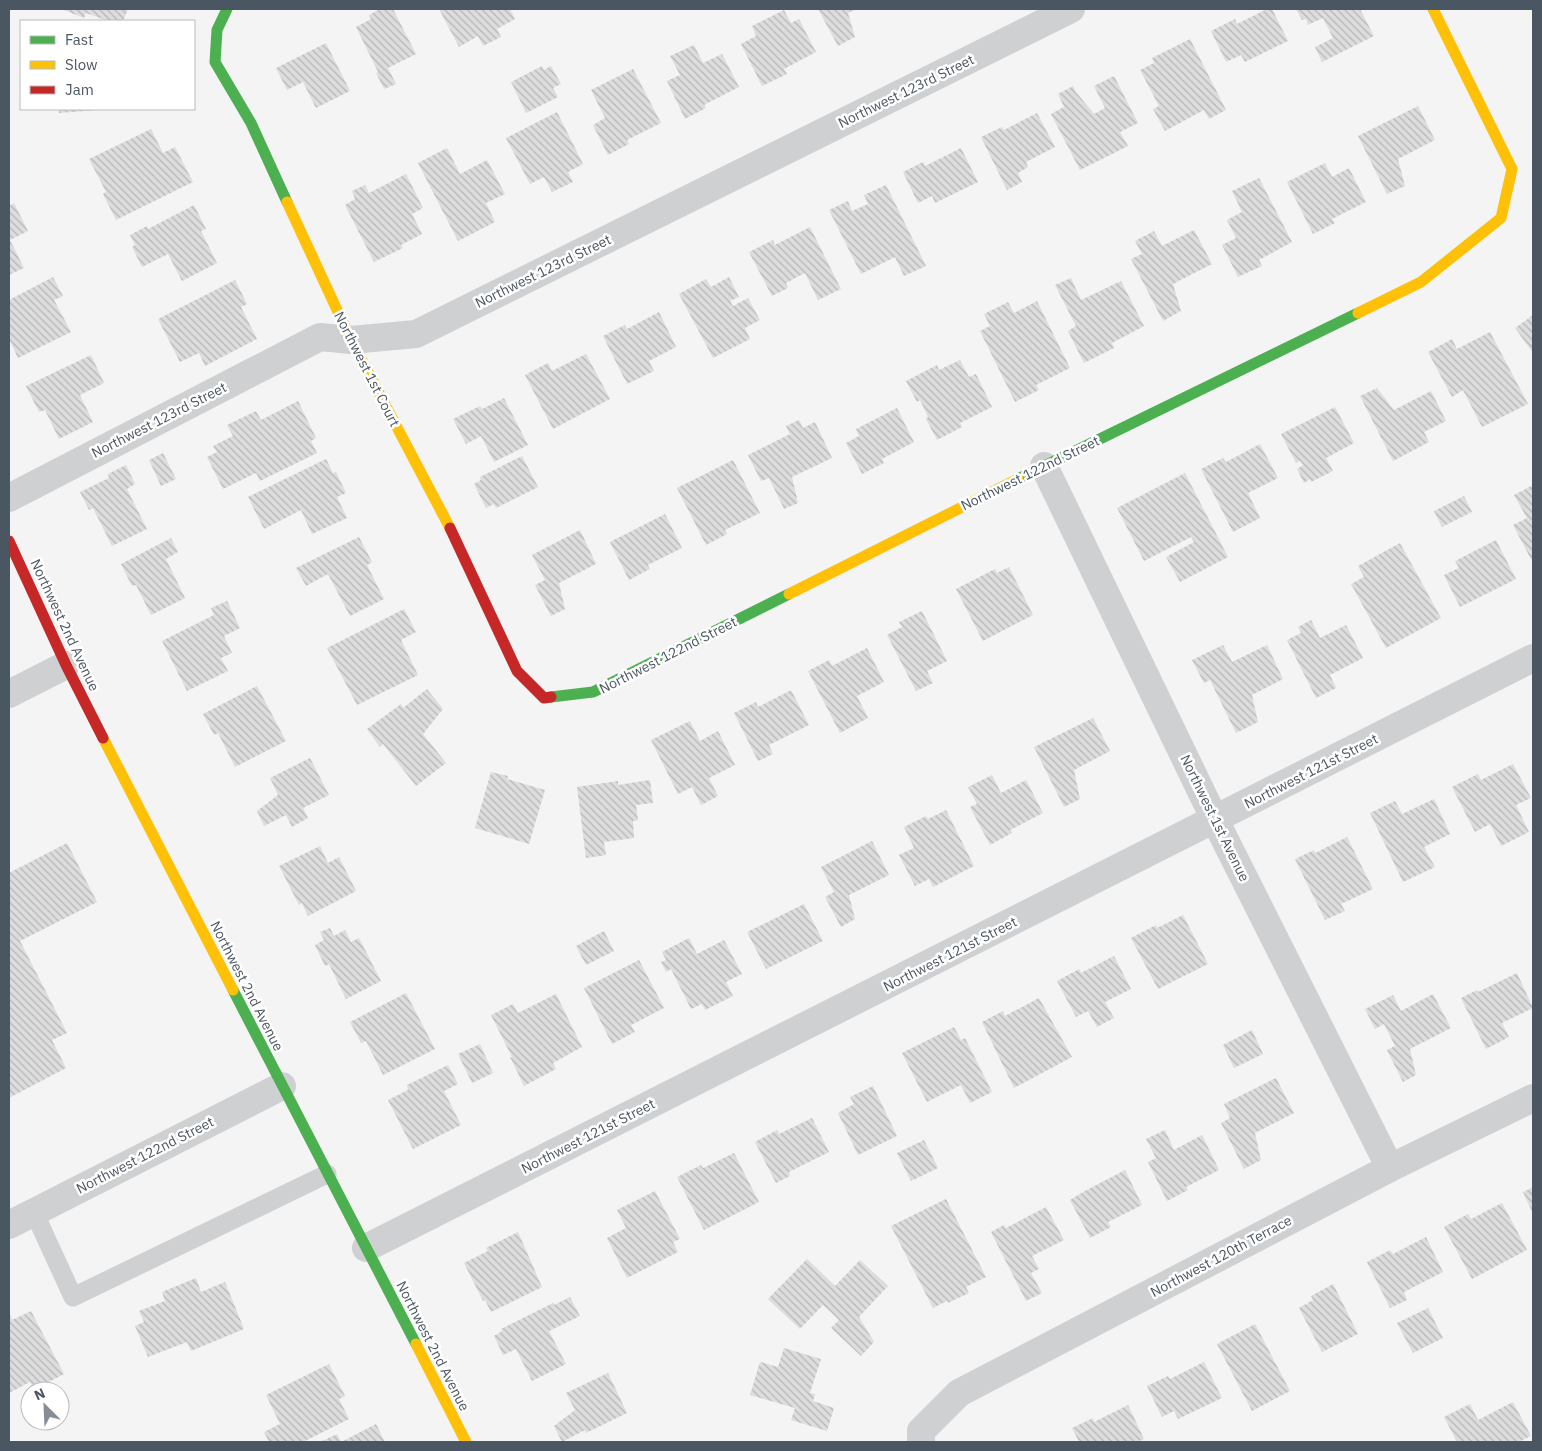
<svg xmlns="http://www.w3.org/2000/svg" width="1542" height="1451" font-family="'IBM Plex Sans',sans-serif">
<defs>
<pattern id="building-back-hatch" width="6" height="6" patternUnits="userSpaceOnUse" patternTransform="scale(1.25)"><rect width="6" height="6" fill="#ddddde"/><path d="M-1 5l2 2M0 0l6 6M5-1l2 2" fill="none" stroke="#b5b6b7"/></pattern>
</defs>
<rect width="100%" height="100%" fill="#f4f4f4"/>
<path fill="url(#building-back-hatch)" d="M 61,9 L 128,9 L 123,21 L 108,21 L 86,13 L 84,18 Z
M 380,9 L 393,9 L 416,54 L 388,68 L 396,84 L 384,89 L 376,73 L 378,72 L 356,27 L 371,19 L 369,15 Z
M 439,9 L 510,9 L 515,19 L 497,29 L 501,37 L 483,46 L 478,36 L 459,47 Z
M 818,9 L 857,9 L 848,13 L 855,37 L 838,46 Z
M 1267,9 L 1272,9 L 1288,41 L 1245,62 L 1241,55 L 1226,62 L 1211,31 L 1235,19 L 1237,24 Z
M 1296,9 L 1360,9 L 1374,36 L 1322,62 L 1315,47 L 1333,38 L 1323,18 L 1308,25 L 1306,19 L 1302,20 Z
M 784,10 L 791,23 L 799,19 L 816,52 L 784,69 L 787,74 L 762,86 L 741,44 L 756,36 L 752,26 Z
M 1190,39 L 1226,110 L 1209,119 L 1204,110 L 1165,131 L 1153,109 L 1159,106 L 1140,70 L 1154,63 L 1152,58 Z
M 326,43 L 350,91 L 316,108 L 303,82 L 287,90 L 276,68 Z
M 694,45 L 703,63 L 722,54 L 739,87 L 704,105 L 706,108 L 685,119 L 667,81 L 680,75 L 670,56 Z
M 542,66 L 544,70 L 551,66 L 561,84 L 553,88 L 558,97 L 526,113 L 511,82 Z
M 633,69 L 661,123 L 627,140 L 629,144 L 608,155 L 593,125 L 605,118 L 591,90 Z
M 1114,76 L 1138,123 L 1120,132 L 1128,146 L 1080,170 L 1051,114 L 1064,107 L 1058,94 L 1073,86 L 1076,92 L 1094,114 L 1105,108 L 1094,86 Z
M 1418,106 L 1435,140 L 1398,159 L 1405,186 L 1387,194 L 1358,136 Z
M 59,109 L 98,109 L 98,110 L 59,113 Z
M 557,112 L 583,164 L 568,172 L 573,182 L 552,192 L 544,177 L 530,184 L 506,138 Z
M 1037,113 L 1055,147 L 1026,162 L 1028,167 L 1018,173 L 1022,182 L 1007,190 L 981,137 L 1002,127 L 1004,130 Z
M 151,129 L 163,153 L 175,147 L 193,182 L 116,220 L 103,194 L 106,192 L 89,159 Z
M 447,148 L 460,174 L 487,160 L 505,194 L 486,203 L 495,222 L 458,241 L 418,163 Z
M 961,148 L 978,182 L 935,203 L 932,196 L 918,203 L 903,172 L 923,162 L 925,166 Z
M 1325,163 L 1332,177 L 1349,168 L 1366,202 L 1332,219 L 1335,223 L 1313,234 L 1287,182 Z
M 406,174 L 423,208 L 412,214 L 422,234 L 401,245 L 403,248 L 374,262 L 345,205 L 355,199 L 352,191 L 365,185 L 369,193 Z
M 1259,178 L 1292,242 L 1259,260 L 1262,266 L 1238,277 L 1222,245 L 1236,238 L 1227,220 L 1242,212 L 1232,191 Z
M 886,185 L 926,266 L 904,276 L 895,257 L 861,274 L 829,210 L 848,201 L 852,211 L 868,204 L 864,195 Z
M 14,203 L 28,231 L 10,240 L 24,268 L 9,275 L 9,206 Z
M 194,205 L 206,229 L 201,231 L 217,263 L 182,281 L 168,254 L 142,267 L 132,247 L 135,245 L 130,235 L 147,226 L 148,229 Z
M 810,227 L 841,289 L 818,300 L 805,273 L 786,283 L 788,288 L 772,296 L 749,252 L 773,240 L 775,245 Z
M 1194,230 L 1212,264 L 1173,284 L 1181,311 L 1163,321 L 1131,259 L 1142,254 L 1135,241 L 1154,231 L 1162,246 Z
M 53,277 L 63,296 L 54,300 L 71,332 L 18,358 L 9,339 L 9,300 Z
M 729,277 L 739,297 L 730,301 L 733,306 L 748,298 L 760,320 L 745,328 L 750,339 L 713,358 L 679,294 L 706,279 L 711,287 Z
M 1071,278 L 1081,300 L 1121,281 L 1144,326 L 1112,343 L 1114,348 L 1084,363 L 1068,331 L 1076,326 L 1055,285 Z
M 235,280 L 247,304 L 241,307 L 257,339 L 205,366 L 199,353 L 180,362 L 158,319 Z
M 1037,301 L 1070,368 L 1036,385 L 1039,390 L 1015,402 L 980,331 L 990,326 L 984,314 L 1008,302 L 1014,313 Z
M 659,312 L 676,347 L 649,361 L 654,371 L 627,384 L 603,336 L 625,325 L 627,329 Z
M 1533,315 L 1533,353 L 1515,328 Z
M 1490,332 L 1528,404 L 1482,427 L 1463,390 L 1452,397 L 1428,352 L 1452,339 L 1457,349 Z
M 586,354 L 610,399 L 553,429 L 525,375 L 548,363 L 552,371 Z
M 91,355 L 104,383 L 80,395 L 93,422 L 59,439 L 45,410 L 39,412 L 26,386 Z
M 960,360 L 969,377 L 976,374 L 992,407 L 960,423 L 962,427 L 937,440 L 926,419 L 928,417 L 920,400 L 917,402 L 906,381 L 937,365 L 939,370 Z
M 1377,388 L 1394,410 L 1431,391 L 1446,421 L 1424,432 L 1429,442 L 1393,461 L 1360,396 Z
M 504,398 L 528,445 L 494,462 L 481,436 L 466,444 L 453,419 L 480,406 L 482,409 Z
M 298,401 L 316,438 L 311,441 L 317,453 L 260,481 L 256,473 L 223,489 L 207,457 L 217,452 L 213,446 L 233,436 L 227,425 L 256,411 L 261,420 Z
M 1335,407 L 1354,443 L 1326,458 L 1333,471 L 1311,482 L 1310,479 L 1304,483 L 1297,469 L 1303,465 L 1300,461 L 1296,463 L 1281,434 Z
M 897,408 L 914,442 L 882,459 L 884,463 L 862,474 L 846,443 L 859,436 L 856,429 Z
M 799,420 L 803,428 L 815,422 L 832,458 L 792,477 L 798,503 L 784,509 L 769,478 L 761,481 L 748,455 L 790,434 L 786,426 Z
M 1260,444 L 1278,478 L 1248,493 L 1260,518 L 1233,532 L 1201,469 L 1223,458 L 1226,462 Z
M 163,453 L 176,479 L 161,486 L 149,460 Z
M 522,456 L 538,487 L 496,508 L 494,504 L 486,508 L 474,484 L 481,480 L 480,477 Z
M 326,459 L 333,473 L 336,472 L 346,493 L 337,497 L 347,518 L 312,534 L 301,510 L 264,529 L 248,497 Z
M 733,460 L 760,513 L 725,530 L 727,534 L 706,545 L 677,488 Z
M 126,465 L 135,484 L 127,489 L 147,529 L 112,546 L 93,508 L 89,510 L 80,492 L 109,478 L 108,474 Z
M 1185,473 L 1228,557 L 1180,582 L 1166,557 L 1194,542 L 1191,537 L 1144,561 L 1117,508 Z
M 1533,485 L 1533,563 L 1513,525 L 1527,518 L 1514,495 Z
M 1464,496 L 1472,512 L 1442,527 L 1434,511 Z
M 665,514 L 682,548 L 648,565 L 650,569 L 629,580 L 610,542 Z
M 580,530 L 596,564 L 559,583 L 565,609 L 551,616 L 535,585 L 545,580 L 532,555 Z
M 359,537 L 372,562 L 367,565 L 384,599 L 350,616 L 328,574 L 306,586 L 296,568 Z
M 171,538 L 178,552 L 166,559 L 185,598 L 151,615 L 136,585 L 132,586 L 121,564 Z
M 1496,540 L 1516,579 L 1460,607 L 1444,575 L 1459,568 L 1455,561 Z
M 1400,543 L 1441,618 L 1386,648 L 1351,584 L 1364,577 L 1358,566 Z
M 1009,567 L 1033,615 L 983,641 L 956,589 L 995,569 L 997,573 Z
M 227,601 L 240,628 L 224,636 L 232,653 L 221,658 L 228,671 L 187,691 L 162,641 L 214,615 L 211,608 Z
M 404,609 L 416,632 L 401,640 L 418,675 L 357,705 L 327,648 Z
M 922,611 L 947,661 L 927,671 L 933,683 L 916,691 L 887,635 L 902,627 L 899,622 Z
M 1311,620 L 1320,638 L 1346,625 L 1363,658 L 1330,675 L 1336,688 L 1316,698 L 1287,640 L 1301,633 L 1298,627 Z
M 1223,645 L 1232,662 L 1267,645 L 1283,679 L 1252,695 L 1258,722 L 1236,733 L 1210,680 L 1204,683 L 1192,660 Z
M 867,648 L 884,682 L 857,696 L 868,718 L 840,733 L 808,671 L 829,660 L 832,666 Z
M 257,686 L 286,741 L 235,767 L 218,733 L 214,735 L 203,714 Z
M 427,689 L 443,709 L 423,734 L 446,763 L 416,786 L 383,744 L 380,747 L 367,729 L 401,704 L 403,708 Z
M 791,690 L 809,725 L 769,745 L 773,754 L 758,761 L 734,713 L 756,702 L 758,707 Z
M 1093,718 L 1110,751 L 1074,770 L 1080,799 L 1064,807 L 1034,747 Z
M 690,721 L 700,741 L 718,731 L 735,765 L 709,778 L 718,796 L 701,805 L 692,787 L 678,794 L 651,740 Z
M 310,758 L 329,795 L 303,808 L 308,818 L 292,827 L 286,815 L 264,826 L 257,811 L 278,795 L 270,778 Z
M 1513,764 L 1531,798 L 1516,805 L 1529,832 L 1501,846 L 1490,824 L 1475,832 L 1452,787 L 1478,774 L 1481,780 Z
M 491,772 L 508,776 L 507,779 L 545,790 L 529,844 L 475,828 Z
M 992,775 L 1001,793 L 1026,780 L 1043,813 L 1010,830 L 1012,833 L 990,845 L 970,807 L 977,804 L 968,787 Z
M 650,780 L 653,803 L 636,805 L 638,820 L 633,821 L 634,838 L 604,842 L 606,855 L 586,858 L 577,787 L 618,781 L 618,785 Z
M 1434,799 L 1450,834 L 1424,847 L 1435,867 L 1403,882 L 1370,813 L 1395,801 L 1402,814 Z
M 946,810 L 974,866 L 933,887 L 929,879 L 915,886 L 899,855 L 914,848 L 904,827 L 926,816 L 928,819 Z
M 1347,837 L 1373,889 L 1341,904 L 1345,911 L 1325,920 L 1295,859 L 1314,850 L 1315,853 Z
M 872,841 L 889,875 L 849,895 L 855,919 L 841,927 L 825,897 L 834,892 L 821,867 Z
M 67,843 L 97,902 L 20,941 L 67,1033 L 52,1040 L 66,1068 L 9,1098 L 9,873 Z
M 320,846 L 328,863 L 339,857 L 356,891 L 308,916 L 302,903 L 299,905 L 279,866 Z
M 804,904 L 823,941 L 766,969 L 747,932 Z
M 1183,915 L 1208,964 L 1158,989 L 1131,938 L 1156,925 L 1157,928 Z
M 330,928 L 334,936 L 345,930 L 351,942 L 359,938 L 381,981 L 346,999 L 329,964 L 325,966 L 315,945 L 324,940 L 320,932 Z
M 604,931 L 614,951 L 586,965 L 576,946 Z
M 689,938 L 697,954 L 724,940 L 742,974 L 726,982 L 733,996 L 705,1010 L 702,1004 L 691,1009 L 671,969 L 666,972 L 661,962 L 666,960 L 662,952 Z
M 1114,956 L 1131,989 L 1105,1002 L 1114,1018 L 1097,1027 L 1088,1011 L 1076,1017 L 1057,981 L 1079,969 L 1081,973 Z
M 639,960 L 664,1008 L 631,1025 L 635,1032 L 612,1044 L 584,988 Z
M 1517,973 L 1533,1008 L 1502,1023 L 1509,1037 L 1486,1049 L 1461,998 L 1477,990 L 1478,992 Z
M 406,993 L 435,1049 L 383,1075 L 366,1041 L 361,1043 L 350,1022 Z
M 556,994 L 582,1047 L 553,1063 L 556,1069 L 524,1086 L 510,1057 L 512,1057 L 491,1015 L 513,1004 L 518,1013 Z
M 1433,994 L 1451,1028 L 1410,1049 L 1416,1075 L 1403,1082 L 1387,1050 L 1395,1046 L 1384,1024 L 1375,1029 L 1365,1009 L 1393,995 L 1401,1011 Z
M 1039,998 L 1072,1057 L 1014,1088 L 982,1022 L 1003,1011 L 1005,1016 Z
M 954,1027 L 961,1040 L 965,1038 L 992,1092 L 970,1103 L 961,1085 L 927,1102 L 902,1053 Z
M 1252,1030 L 1263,1054 L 1234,1068 L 1223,1045 Z
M 480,1044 L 493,1073 L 472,1083 L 458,1054 Z
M 448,1065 L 458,1084 L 444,1091 L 461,1125 L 413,1149 L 388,1100 L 408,1090 L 407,1085 Z
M 1276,1078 L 1294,1113 L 1255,1133 L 1261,1160 L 1244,1169 L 1221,1123 L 1230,1118 L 1224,1104 Z
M 873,1086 L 897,1136 L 858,1155 L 838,1113 L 854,1104 L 850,1097 Z
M 812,1118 L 829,1152 L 789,1172 L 790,1176 L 776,1183 L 755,1142 L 777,1130 L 779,1134 Z
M 1165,1130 L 1174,1150 L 1202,1135 L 1219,1170 L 1186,1187 L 1188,1190 L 1167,1201 L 1148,1162 L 1156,1158 L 1146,1139 Z
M 924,1140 L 938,1168 L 911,1181 L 897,1153 Z
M 734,1153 L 759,1202 L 704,1230 L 677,1177 L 701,1165 L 703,1168 Z
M 1125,1170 L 1142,1205 L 1108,1222 L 1111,1227 L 1090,1238 L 1070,1200 L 1083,1192 Z
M 1533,1187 L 1533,1214 L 1523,1192 Z
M 655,1191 L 680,1239 L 673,1242 L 678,1252 L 627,1278 L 607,1238 L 626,1228 L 617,1210 Z
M 946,1199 L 986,1277 L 966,1287 L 969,1293 L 948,1303 L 947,1301 L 933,1308 L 891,1226 Z
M 1502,1203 L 1527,1250 L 1472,1279 L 1444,1227 L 1468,1214 L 1471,1219 Z
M 1046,1207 L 1064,1240 L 1032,1256 L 1039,1269 L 1031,1273 L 1042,1293 L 1026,1301 L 991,1232 L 1004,1225 L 1006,1228 Z
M 518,1232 L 542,1287 L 491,1312 L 485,1300 L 483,1301 L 464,1263 L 488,1251 L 486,1248 Z
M 1426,1237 L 1443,1272 L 1404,1292 L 1407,1300 L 1390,1308 L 1367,1262 L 1390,1250 L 1393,1254 Z
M 807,1259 L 835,1286 L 860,1260 L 888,1286 L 859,1317 L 874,1342 L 861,1356 L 831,1328 L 839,1320 L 823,1305 L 800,1329 L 768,1299 Z
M 196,1278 L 201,1292 L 225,1282 L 244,1329 L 191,1351 L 187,1342 L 148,1357 L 135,1326 L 144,1322 L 139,1311 L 165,1301 L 162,1292 Z
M 1333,1284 L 1358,1334 L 1322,1352 L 1299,1308 L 1313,1300 L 1311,1296 Z
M 570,1297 L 580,1316 L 549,1331 L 566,1364 L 532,1381 L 516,1349 L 503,1355 L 494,1336 L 502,1331 L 501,1329 L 553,1303 L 554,1305 Z
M 1428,1308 L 1443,1338 L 1413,1353 L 1397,1323 Z
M 31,1311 L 64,1374 L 34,1390 L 30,1382 L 9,1393 L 9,1312 L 12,1320 Z
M 1255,1324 L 1290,1391 L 1252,1411 L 1217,1344 Z
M 784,1348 L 821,1359 L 810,1393 L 815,1394 L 813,1401 L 834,1408 L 827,1431 L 791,1420 L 795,1408 L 750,1395 L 760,1362 L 778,1367 Z
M 1204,1362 L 1222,1398 L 1178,1419 L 1174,1411 L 1162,1417 L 1147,1386 L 1168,1376 L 1170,1379 Z
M 329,1364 L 345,1396 L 339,1399 L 349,1419 L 303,1442 L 269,1442 L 264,1432 L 280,1424 L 266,1395 Z
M 608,1373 L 627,1413 L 586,1433 L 585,1430 L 562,1442 L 554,1426 L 575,1410 L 566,1393 Z
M 1513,1402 L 1531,1436 L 1519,1442 L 1457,1442 L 1444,1417 L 1470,1404 L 1478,1420 Z
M 1128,1405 L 1144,1439 L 1137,1442 L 1079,1442 L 1072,1428 L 1093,1418 L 1094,1422 Z
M 376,1424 L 385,1442 L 320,1442 L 337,1434 L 341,1442 Z"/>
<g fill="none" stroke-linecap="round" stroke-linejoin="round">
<path stroke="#ced0d2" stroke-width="19" d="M 34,1212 L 73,1297 L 327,1174"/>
<path stroke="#ced0d2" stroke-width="28" d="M 1044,466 L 1215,820 L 1390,1168
M 9,498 L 320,337 L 351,340 L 416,334 L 1071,9
M 9,694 L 66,665
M 9,1225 L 282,1086
M 366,1248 L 1533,658
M 921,1442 L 921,1431 L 959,1393 L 1390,1168 L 1533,1098"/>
<path stroke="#4caf50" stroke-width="11" d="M 227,9 L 217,30 L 215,62 L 251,123 L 287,202
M 1018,479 L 1358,313
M 551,697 L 593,692 L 789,594
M 233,990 L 416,1344"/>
<path stroke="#ffc107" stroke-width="11" d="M 287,202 L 351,340 L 450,528
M 1358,313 L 1421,282 L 1501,218 L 1512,169 L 1433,9
M 789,594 L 1018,479
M 103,738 L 233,990
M 416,1344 L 466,1442"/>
<path stroke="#c62828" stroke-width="11" d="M 450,528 L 517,671 L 544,698 L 551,697
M 9,541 L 66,665 L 103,738"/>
</g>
<g text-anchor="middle" stroke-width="5" stroke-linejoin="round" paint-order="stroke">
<g font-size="14" fill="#4a5661" stroke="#fff">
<text transform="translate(906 91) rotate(-26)" y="5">Northwest 123rd Street</text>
<text transform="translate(543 271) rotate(-26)" y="5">Northwest 123rd Street</text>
<text transform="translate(367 369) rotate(63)" y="5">Northwest 1st Court</text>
<text transform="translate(159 420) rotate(-27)" y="5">Northwest 123rd Street</text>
<text transform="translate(1030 473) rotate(-26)" y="5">Northwest 122nd Street</text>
<text transform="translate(65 625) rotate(65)" y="5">Northwest 2nd Avenue</text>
<text transform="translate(668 655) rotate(-27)" y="5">Northwest 122nd Street</text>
<text transform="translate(1311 771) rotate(-27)" y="5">Northwest 121st Street</text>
<text transform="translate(1215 818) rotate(64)" y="5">Northwest 1st Avenue</text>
<text transform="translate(950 954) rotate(-27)" y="5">Northwest 121st Street</text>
<text transform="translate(247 986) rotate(63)" y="5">Northwest 2nd Avenue</text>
<text transform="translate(588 1136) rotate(-27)" y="5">Northwest 121st Street</text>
<text transform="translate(145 1155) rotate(-27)" y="5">Northwest 122nd Street</text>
<text transform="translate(1221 1256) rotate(-28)" y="5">Northwest 120th Terrace</text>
<text transform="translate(433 1346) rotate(63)" y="5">Northwest 2nd Avenue</text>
</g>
</g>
<rect width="1542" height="1451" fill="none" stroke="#4a5661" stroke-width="20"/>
<rect x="20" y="20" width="175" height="90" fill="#ffffff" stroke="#b7bbc0"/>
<rect x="30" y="36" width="25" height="8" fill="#4caf50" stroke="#b7bbc0"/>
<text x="65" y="45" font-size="15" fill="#4a5661">Fast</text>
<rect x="30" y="61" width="25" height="8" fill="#ffc107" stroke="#b7bbc0"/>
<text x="65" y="70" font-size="15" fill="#4a5661">Slow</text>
<rect x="30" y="86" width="25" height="8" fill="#c62828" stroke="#b7bbc0"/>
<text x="65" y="95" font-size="15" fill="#4a5661">Jam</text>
<g transform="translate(45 1406) rotate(336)"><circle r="24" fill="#ffffff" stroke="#b7bbc0"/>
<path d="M0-4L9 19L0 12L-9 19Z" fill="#868d94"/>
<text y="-8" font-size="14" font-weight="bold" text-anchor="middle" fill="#4a5661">N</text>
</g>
</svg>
